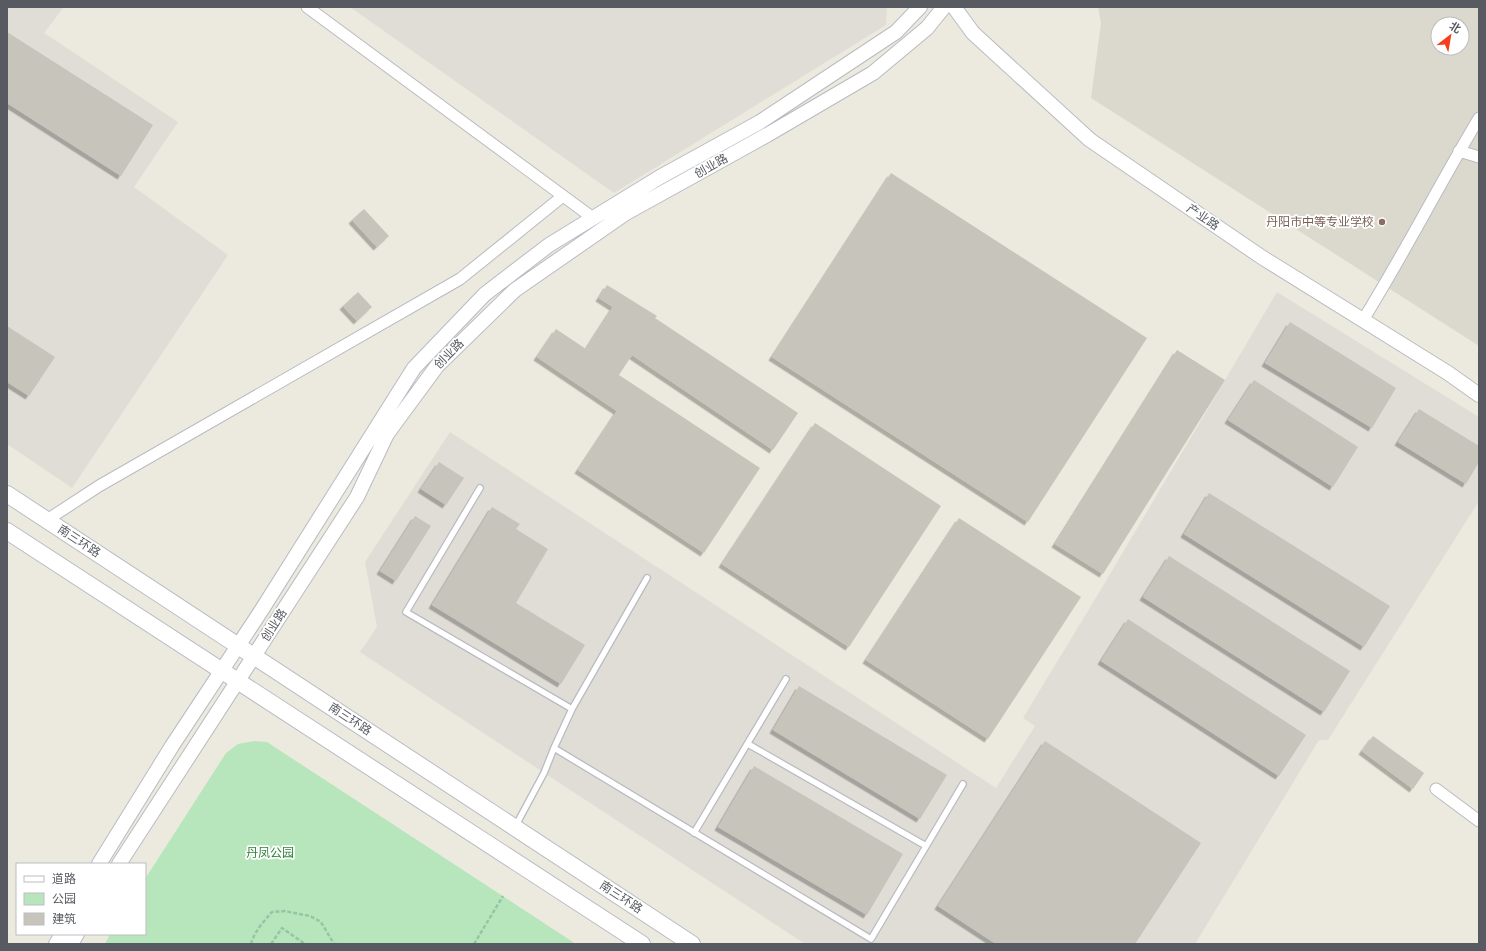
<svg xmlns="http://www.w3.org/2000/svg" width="1486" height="951" font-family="Rubik,'Noto Sans SC',sans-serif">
<defs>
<filter id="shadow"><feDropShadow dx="-3.5" dy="3.5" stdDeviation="0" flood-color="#0004"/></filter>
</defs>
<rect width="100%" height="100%" fill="#eceade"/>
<path fill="#dfddd6" d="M 7,7 L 64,7 L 44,33 L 178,122 L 134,187 L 228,255 L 72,488 L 7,444 Z
M 350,7 L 887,7 L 886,25 L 614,193 Z
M 1277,292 L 1479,417 L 1479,501 L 1328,740 L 1319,740 L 1195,944 L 805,944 L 360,652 L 377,627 L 365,562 L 450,432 L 996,788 L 1035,726 L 1023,718 L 1097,596 Z"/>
<path fill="#dbd9cd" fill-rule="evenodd" d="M 1098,7 L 1479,7 L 1479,346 L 1091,98 L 1101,23 ZM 1438,24 L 1462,24 L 1462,48 L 1438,48 Z"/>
<path fill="#b8e6bc" d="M 254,741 L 267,742 L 576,944 L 105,944 L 110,934 L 145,934 L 145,879 L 226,753 L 238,744 Z"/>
<path fill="#c7c4bb" filter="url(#shadow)" d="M 7,32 L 153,125 L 121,176 L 7,103 Z
M 891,173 L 1147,338 L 1028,522 L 772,357 Z
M 364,209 L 389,236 L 377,247 L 352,220 Z
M 607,285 L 657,316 L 655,318 L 798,413 L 773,450 L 632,355 L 619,375 L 760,468 L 704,553 L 578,470 L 617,411 L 537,357 L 556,329 L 586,349 L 613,307 L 599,298 Z
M 358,292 L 372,307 L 357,321 L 343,306 Z
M 1290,322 L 1396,388 L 1372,428 L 1265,363 Z
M 7,326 L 55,357 L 29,396 L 7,382 Z
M 1177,350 L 1225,380 L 1103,574 L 1055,544 Z
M 1254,380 L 1358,447 L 1333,487 L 1228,420 Z
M 1419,409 L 1479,446 L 1479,462 L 1466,484 L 1398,442 Z
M 815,423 L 941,506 L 849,647 L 722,564 Z
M 439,462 L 464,478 L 446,505 L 421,489 Z
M 1209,493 L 1390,606 L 1364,647 L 1184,534 Z
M 492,507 L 520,524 L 516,529 L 548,549 L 516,603 L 585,645 L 561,684 L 432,605 Z
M 415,516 L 431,526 L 396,581 L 380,571 Z
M 959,518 L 1081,597 L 988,739 L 866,660 Z
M 1169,556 L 1350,671 L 1324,712 L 1143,597 Z
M 1128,619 L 1306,735 L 1279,776 L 1101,661 Z
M 799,686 L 947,775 L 920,819 L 773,730 Z
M 1373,736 L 1424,773 L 1413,789 L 1362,751 Z
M 1045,741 L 1201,843 L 1135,944 L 996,944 L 938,906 Z
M 754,766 L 903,854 L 867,915 L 718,827 Z"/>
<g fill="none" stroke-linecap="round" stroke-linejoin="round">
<g stroke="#b9bbc2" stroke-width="8">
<path id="service" d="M 480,488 L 406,612 L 572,709
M 748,744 L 926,846
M 554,748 L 871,939 L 963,784
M 515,827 L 544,773 L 554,748 L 572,709 L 647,578
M 694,833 L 786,679"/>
</g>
<g stroke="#b9bbc2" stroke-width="13">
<path id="minor" d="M 307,7 L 593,218
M 1459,151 L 1479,157
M 1363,320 C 1404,254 1439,185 1479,118
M 47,520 L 99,486 L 460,279 L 563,196
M 1436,789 L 1479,821"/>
</g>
<g stroke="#b9bbc2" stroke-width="16">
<path id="tertiary" d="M 954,7 L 973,33 L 1090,140 L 1263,258 L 1448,373 L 1479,395
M 99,864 L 172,746 L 261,611 L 414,368 L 485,294 L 549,245 L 660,177 L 760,122 L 896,32 L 920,7
M 119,864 L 357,497 L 387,434 L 437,366 L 515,290 L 626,213 L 767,135 L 873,73 L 927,28 L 944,7
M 56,944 L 62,934
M 71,944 L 77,934"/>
</g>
<g stroke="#b9bcc4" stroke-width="18">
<path id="secondary" d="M 7,494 L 692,944
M 7,531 L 642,944"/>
</g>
<path stroke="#91c7a5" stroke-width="2.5" stroke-dasharray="4 2" stroke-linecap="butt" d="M 251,944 C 254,932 264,921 272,912 L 284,911 L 310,916 L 321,922 L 334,944
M 271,944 L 282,928 L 305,944
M 339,944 L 340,944
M 474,944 L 503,896"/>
<use href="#service" stroke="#fff" stroke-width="5.5"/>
<use href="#minor" stroke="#fff" stroke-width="11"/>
<use href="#tertiary" stroke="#fff" stroke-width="14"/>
<use href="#secondary" stroke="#fff" stroke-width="16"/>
</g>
<circle fill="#8d6e63" stroke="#fff" stroke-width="1.5" cx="1382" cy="222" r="4"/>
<g text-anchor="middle" stroke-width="3.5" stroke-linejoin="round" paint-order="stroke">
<g font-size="12" fill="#575b61" stroke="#fff">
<text transform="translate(711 166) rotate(-29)" y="4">创业路</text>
<text transform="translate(1203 217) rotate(34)" y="4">产业路</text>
<text transform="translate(449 354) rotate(-45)" y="4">创业路</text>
<text transform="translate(79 541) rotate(33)" y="4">南三环路</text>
<text transform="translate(274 625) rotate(-57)" y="4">创业路</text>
<text transform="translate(350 719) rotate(33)" y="4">南三环路</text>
<text transform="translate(621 897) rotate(33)" y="4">南三环路</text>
</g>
<g font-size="12" fill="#785e54" stroke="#fff" text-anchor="end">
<text x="1374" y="226">丹阳市中等专业学校</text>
</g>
<g font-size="12" fill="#2e8238" stroke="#fff">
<text x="270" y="857">丹凤公园</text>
</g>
</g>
<rect width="1486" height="951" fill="none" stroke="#575b61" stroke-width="16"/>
<rect x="16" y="863" width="130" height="72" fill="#ffffff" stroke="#bcbdc0"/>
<rect x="24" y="876" width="20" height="6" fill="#ffffff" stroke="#bcbdc0"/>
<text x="52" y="883" font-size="12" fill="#575b61">道路</text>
<rect x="24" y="893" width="20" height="12" fill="#b8e6bc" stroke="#bcbdc0"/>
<text x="52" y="903" font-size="12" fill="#575b61">公园</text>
<rect x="24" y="913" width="20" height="12" fill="#c7c4bb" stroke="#bcbdc0"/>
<text x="52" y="923" font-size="12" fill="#575b61">建筑</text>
<g transform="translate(1450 36) rotate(31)"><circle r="19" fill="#ffffff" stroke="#bcbdc0"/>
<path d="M0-3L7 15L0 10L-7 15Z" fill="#f43e1c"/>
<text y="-6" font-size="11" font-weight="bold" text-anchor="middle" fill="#575b61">北</text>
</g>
</svg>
